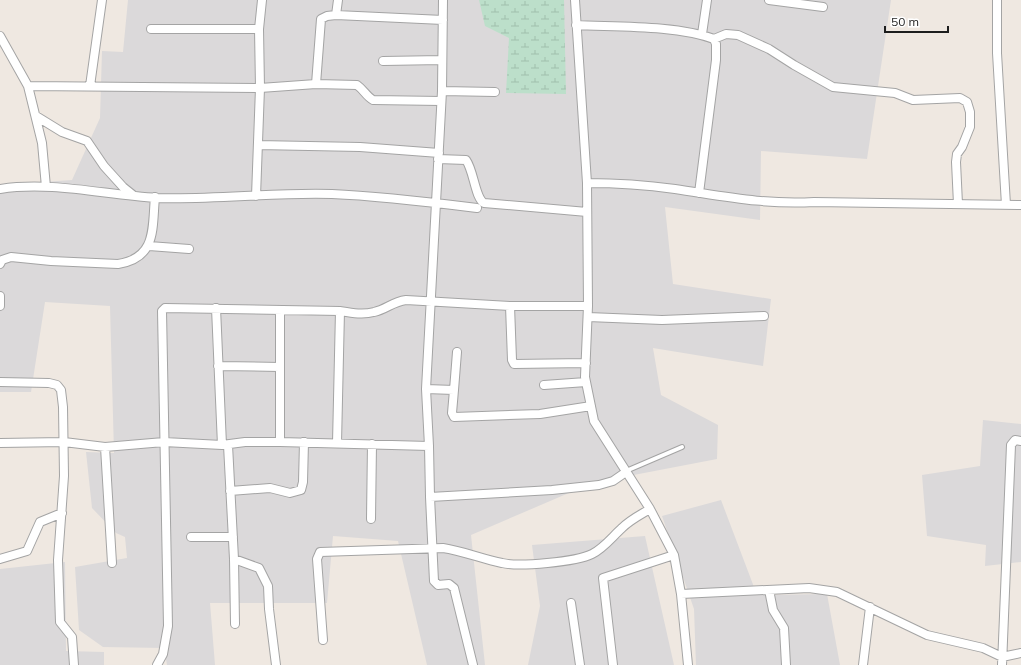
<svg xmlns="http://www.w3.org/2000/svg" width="1021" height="665" font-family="Mulish,sans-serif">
<defs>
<pattern id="wetland-marsh" width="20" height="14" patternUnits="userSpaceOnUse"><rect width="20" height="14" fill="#bcdfca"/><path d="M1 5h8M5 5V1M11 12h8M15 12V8" fill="none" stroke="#a1bfad"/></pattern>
</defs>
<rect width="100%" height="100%" fill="#efe8e1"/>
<path fill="#dbd9da" d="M 128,0 L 891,0 L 867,159 L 761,151 L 760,220 L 665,207 L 673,284 L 771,299 L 763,366 L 653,348 L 661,395 L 718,425 L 717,459 L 592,483 L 471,535 L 485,665 L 427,665 L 398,541 L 333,536 L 327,603 L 210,603 L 215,665 L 167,665 L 164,648 L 103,647 L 79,630 L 75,567 L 127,558 L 125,537 L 116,533 L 92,508 L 86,452 L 114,453 L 110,306 L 45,302 L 31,392 L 0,392 L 0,185 L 72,180 L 100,118 L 102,51 L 123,52 Z
M 983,420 L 1021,424 L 1021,562 L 985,566 L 986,545 L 927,536 L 922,475 L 980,466 Z
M 721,500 L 757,595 L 827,594 L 840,665 L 696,665 L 694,609 L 662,516 Z
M 645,536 L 674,665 L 528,665 L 540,606 L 532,545 Z
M 65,562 L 66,651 L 104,652 L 104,665 L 0,665 L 0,569 Z"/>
<path fill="url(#wetland-marsh)" d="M 479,0 L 564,0 L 566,94 L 506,93 L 509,38 L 485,26 Z"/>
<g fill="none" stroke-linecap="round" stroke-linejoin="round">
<g stroke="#a4a4a4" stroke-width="6">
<path id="lane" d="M 626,471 L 682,447"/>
</g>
<g stroke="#a4a4a4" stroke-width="10">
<path id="street" d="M 575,0 L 587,183 L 588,306 L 585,377 L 594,421 L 650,509 L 674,555 L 681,594 L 688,665
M 769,0 L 823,7
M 997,0 L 997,53 L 1006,205
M 336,15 L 443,20
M 576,25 C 616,27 677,25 714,39 L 716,44 L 716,60 L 699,193
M 151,29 L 259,29 L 260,88 L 316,84 L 357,85 C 364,90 366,96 373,100 L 441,101
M 259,29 L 262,0
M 702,34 L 707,0
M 0,36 L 28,86 L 42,143 L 46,187
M 714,39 L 726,34 L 738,35 L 769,49 L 794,65 L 833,87 L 895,93 L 913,100 L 960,98 L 967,102 L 970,112 L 970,127 L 962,147 L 957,154 L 956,162 L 958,204
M 383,61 L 442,60
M 316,84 L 321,19 L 327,16 L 336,15 L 338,0
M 28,86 L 260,88 L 256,196
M 90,86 L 102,0
M 442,91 L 495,92
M 36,116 L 62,132 L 87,141 L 104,166 L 123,187 L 133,195
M 258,145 L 360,147 L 439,153
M 438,159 L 466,160 C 474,171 475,198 484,203 L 587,212
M 587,183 C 616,183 646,185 675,189 C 723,196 765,205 814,202 L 1021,205
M 0,189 C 52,181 105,195 157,198 C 215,200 274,192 332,194 C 381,196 429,202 477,208
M 149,246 L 189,249
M 0,264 L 2,260 L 11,257 L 51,261 L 118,264 C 157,258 152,228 155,197
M 0,296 L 0,306
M 510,306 L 512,360 L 514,364 L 586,363
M 216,308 L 222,445
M 280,310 L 280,442
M 340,311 C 352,313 363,315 374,312 C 387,309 392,302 406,300 L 510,306 L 588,306
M 588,317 L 662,320 L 764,316
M 218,366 L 280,367
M 0,382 L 49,383 L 57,385 L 61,390 L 63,407 L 64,476 L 58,560 L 60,622 L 72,637 L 74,665
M 544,385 L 586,382
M 426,389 L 442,91 L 443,0
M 454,390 L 457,352
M 0,443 L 64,442 L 105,447 L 164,442 L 222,445 L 245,442 L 280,442 L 429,446 L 430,497 L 552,490 L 599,485 L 613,481 L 626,472
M 228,445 L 234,559 L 235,624
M 429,446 L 426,389 L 454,390 L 452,413 L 454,417 L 540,414 L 591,406
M 105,447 L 112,563
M 230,491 L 270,488 L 290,493 L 301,490 L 303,482 L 304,442
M 430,497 L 434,581 L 438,585 L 449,584 L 454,588 L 473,665
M 371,519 L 372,444
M 191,537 L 233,537
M 0,559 L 27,551 L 40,522 L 62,513
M 234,559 L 259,568 L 268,586 L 269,609 L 276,665
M 769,590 L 773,610 L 784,628 L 786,665
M 681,594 L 809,588 L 837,592 L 927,635 L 983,648 L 1002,657 L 1021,653
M 571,603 L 580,665
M 323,640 L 317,559 L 320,552 L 443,548 C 463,551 482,559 502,563 C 519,567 576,562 592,554 C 604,548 612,537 622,528 C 630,520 640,515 650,509
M 157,665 L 163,654 L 168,626 L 162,311 L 165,308 L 340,311 L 337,443
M 613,665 L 603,578 L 674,555
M 863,665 L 870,607
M 1002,665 L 1011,445 L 1015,440 L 1021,441"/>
</g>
<use href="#lane" stroke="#fff" stroke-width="4"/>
<use href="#street" stroke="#fff" stroke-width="8"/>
</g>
<path d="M885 26v6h63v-6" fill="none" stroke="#1d1d1d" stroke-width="2"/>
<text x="891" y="26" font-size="12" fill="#1d1d1d" stroke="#ffffff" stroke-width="3" paint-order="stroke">50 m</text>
</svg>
